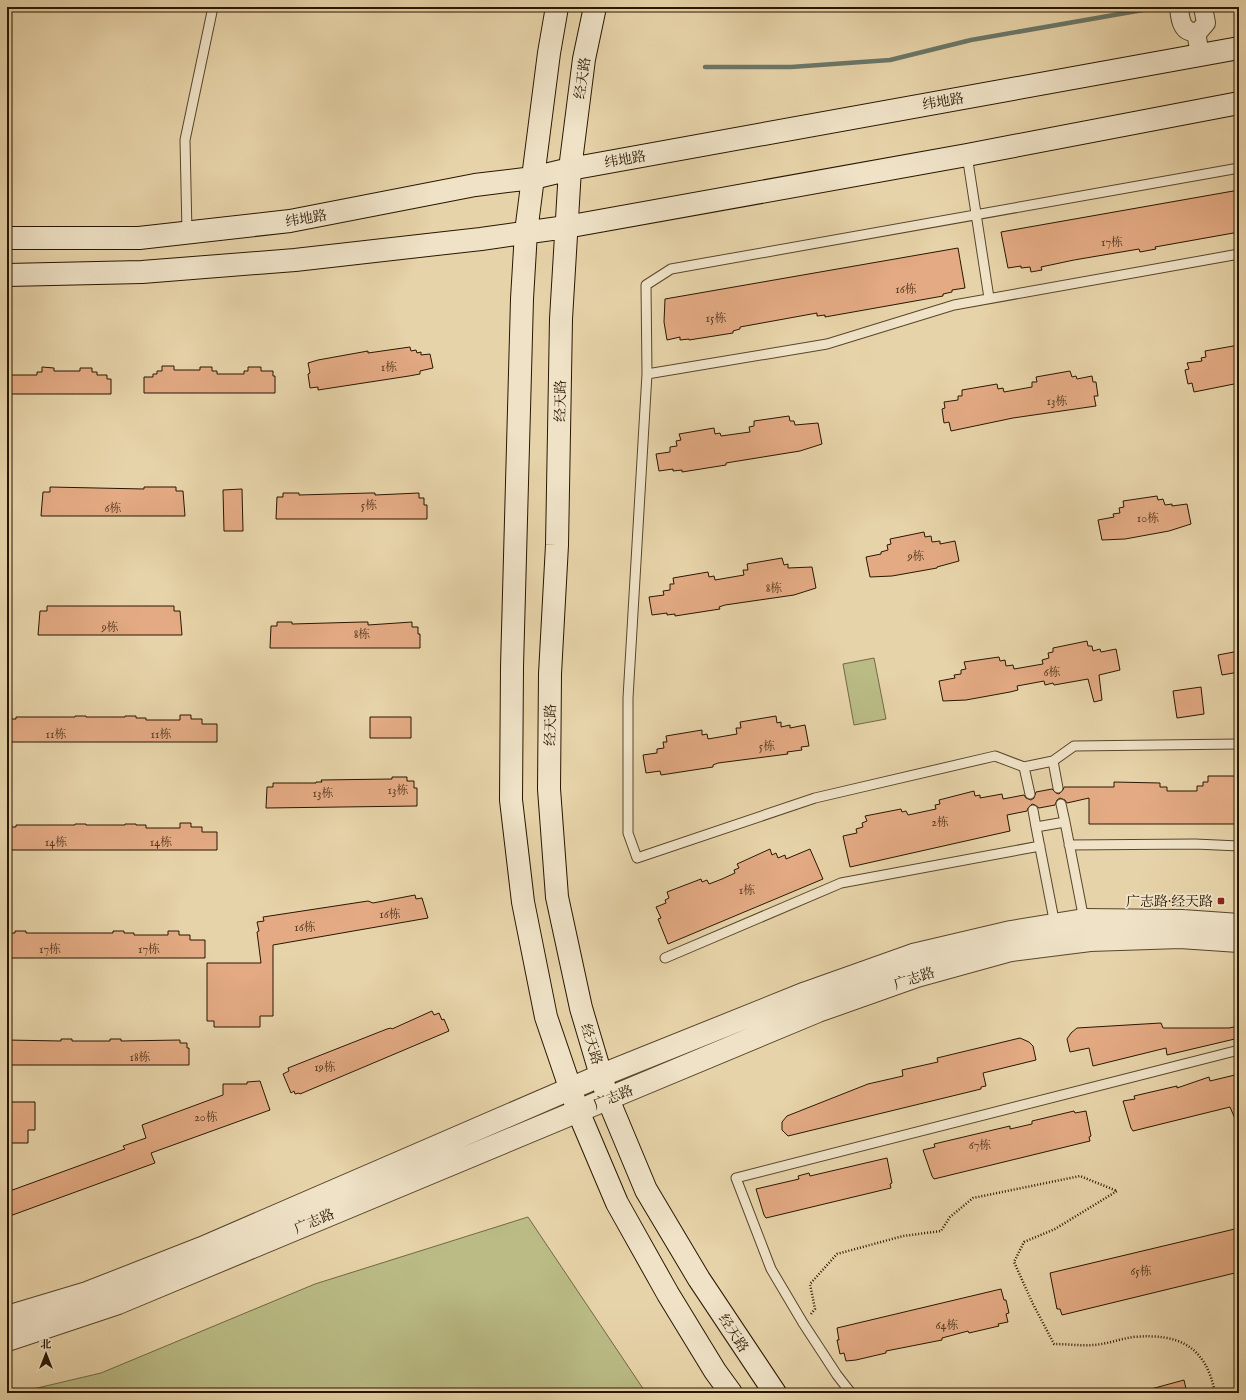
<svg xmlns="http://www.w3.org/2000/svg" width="1246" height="1400" font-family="'IM FELL English','Noto Serif SC',serif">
<rect width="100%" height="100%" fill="#e7d3a9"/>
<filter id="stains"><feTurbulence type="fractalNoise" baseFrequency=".005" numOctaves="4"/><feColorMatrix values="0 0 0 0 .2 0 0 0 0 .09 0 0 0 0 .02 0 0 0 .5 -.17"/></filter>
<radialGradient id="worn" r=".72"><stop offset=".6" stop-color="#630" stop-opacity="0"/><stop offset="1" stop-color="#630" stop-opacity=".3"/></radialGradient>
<path fill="#babb85" stroke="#726943" d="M 874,658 L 886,719 L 854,725 L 843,664 Z
M 528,1217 L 646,1393 L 16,1393 L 101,1373 L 315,1284 Z"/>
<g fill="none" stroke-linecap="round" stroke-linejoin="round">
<path stroke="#6b7768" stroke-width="4.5" d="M 705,67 L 791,67 L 890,60 L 971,40 L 1160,7"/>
</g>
<path fill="#e3aa83" stroke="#291701" d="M 1239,190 L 1239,232 L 1155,247 L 1156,249 L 1140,252 L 1139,249 L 1074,260 L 1041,267 L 1042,270 L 1031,272 L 1030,267 L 1021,268 L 1021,266 L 1008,268 L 1001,232 Z
M 958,248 L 965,288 L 952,290 L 952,292 L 943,294 L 943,296 L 825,317 L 825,315 L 817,316 L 817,313 L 740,327 L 740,329 L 733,331 L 733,333 L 689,340 L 689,339 L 680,340 L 680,337 L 667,340 L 664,322 L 665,299 Z
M 1239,345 L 1239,383 L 1194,392 L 1192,383 L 1188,384 L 1185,370 L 1189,369 L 1187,363 L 1202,361 L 1201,358 L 1206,357 L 1205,351 Z
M 410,347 L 411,351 L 416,350 L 417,353 L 421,352 L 421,355 L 430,354 L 433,368 L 420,371 L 420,374 L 409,376 L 318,390 L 318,387 L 310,388 L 308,374 L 310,373 L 308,363 L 318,360 L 368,351 L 368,353 Z
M 162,366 L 174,366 L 174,370 L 200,370 L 200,367 L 212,367 L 212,371 L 217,371 L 217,374 L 244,374 L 244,371 L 248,371 L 248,367 L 261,367 L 261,371 L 273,371 L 273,376 L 275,376 L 275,393 L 144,393 L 144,377 L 153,377 L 153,374 L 157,374 L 157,371 L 162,371 Z
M 42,367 L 54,368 L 54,371 L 80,371 L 80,368 L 92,368 L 92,372 L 97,372 L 97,375 L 107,375 L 107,379 L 111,379 L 111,394 L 7,394 L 7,375 L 37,375 L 37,372 L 42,372 Z
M 1070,371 L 1072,377 L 1076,376 L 1077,379 L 1092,376 L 1093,382 L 1096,382 L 1098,396 L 1094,396 L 1096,406 L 1013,418 L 951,431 L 949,422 L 944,423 L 942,409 L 945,408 L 944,402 L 958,400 L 958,396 L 962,396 L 962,390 L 997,384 L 998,389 L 1003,388 L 1004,392 L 1032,387 L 1032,382 L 1037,382 L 1036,377 Z
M 789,416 L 790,421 L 794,421 L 795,425 L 818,423 L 822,444 L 800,451 L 732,462 L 726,463 L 726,465 L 682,472 L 682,470 L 673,471 L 673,469 L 659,471 L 656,454 L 670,452 L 670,447 L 677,446 L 676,441 L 681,440 L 679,434 L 714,428 L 715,434 L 720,433 L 721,436 L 750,432 L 749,427 L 754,426 L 754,421 Z
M 50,487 L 144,489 L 144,487 L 176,487 L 176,491 L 183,491 L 185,516 L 41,516 L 43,492 L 50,492 Z
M 242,489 L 243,531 L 224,531 L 223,490 Z
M 283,493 L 299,493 L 299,495 L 370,493 L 375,493 L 375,495 L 419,493 L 419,498 L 424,498 L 424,505 L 427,505 L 427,519 L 276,519 L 277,497 L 283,497 Z
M 1157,496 L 1158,500 L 1163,499 L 1165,505 L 1172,504 L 1172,506 L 1187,504 L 1191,524 L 1169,531 L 1125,539 L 1102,540 L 1098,520 L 1114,517 L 1113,514 L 1120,513 L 1119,508 L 1124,507 L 1123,501 Z
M 924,532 L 925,537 L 931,536 L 932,542 L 940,541 L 940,544 L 955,541 L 959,561 L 937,567 L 937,568 L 892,576 L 870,577 L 866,557 L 881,554 L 881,552 L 888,550 L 887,545 L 891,544 L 890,539 Z
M 782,558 L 784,565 L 788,564 L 788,568 L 812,567 L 816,588 L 794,595 L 725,605 L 719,607 L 720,609 L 675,616 L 675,614 L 667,615 L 667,613 L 652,615 L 649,597 L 664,595 L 663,591 L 670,590 L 670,584 L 674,584 L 673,578 L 708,572 L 709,577 L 714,576 L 715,580 L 744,575 L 743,570 L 748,570 L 747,564 Z
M 47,606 L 174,606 L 174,611 L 180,611 L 182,635 L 38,635 L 40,611 L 47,611 Z
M 277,622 L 292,622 L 292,624 L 363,622 L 368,622 L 368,625 L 412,622 L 412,627 L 418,627 L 418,634 L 420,634 L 420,648 L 270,648 L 271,626 L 277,626 Z
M 1087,641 L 1088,646 L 1092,646 L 1093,651 L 1100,649 L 1101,652 L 1116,649 L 1120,670 L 1099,675 L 1102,700 L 1094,702 L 1088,679 L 1054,685 L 1053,683 L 1045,685 L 1044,681 L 1017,686 L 1018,690 L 1010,692 L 966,700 L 943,701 L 939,681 L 955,678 L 954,675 L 961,674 L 961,670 L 966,669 L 964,662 L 999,657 L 1000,661 L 1005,660 L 1006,666 L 1013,665 L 1014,669 L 1043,664 L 1042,660 L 1049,658 L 1048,653 L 1053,652 L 1053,648 Z
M 1239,651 L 1239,672 L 1222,675 L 1218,655 Z
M 1201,687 L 1204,714 L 1177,718 L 1173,691 Z
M 180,715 L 191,715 L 191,719 L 202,719 L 202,724 L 217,724 L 217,742 L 7,742 L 7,725 L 9,725 L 9,719 L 16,719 L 16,717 L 75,717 L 75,716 L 86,716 L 86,717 L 125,717 L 125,716 L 136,716 L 136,718 L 146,718 L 146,720 L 180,720 Z
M 776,716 L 777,723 L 781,722 L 781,727 L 790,725 L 790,728 L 805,725 L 809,746 L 801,747 L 802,750 L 787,752 L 788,754 L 718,763 L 713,765 L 713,767 L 661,775 L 660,771 L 646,773 L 643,755 L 657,753 L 657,749 L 664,748 L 663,742 L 667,742 L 666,736 L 702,730 L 702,735 L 707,734 L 708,739 L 737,734 L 736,728 L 741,728 L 740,722 Z
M 370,717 L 411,717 L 411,738 L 370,738 Z
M 1208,776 L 1239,776 L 1239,824 L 1089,824 L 1089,798 L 1067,803 L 1065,800 L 1060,798 L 1057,800 L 1055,805 L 1039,808 L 1035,805 L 1032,804 L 1028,808 L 1027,811 L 1007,815 L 1010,831 L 850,867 L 843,836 L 857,833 L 856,829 L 863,827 L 862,823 L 867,821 L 865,816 L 901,809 L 902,812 L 906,811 L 908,815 L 936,809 L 935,805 L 940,804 L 939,800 L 974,791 L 975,796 L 980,795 L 980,798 L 1002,794 L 1003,799 L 1024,795 L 1026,798 L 1031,800 L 1034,798 L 1036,792 L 1052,789 L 1056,793 L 1059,794 L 1063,790 L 1064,787 L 1114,787 L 1114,782 L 1160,783 L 1160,787 L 1167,787 L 1167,791 L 1197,791 L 1197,786 L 1203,786 L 1203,782 L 1208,782 Z
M 392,777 L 407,777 L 407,781 L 414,781 L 414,788 L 417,788 L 417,806 L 266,808 L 267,787 L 273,787 L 273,783 L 316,783 L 316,782 L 322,782 L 321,780 L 392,779 Z
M 180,823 L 191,823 L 191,827 L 202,827 L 202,832 L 217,832 L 217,850 L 7,850 L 7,833 L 9,833 L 9,827 L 16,827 L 16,825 L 75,825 L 75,824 L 86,824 L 86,825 L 125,825 L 125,824 L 136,824 L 136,825 L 146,825 L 146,828 L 180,828 Z
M 770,849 L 772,855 L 776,853 L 778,858 L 785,855 L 786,859 L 810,849 L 823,879 L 668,944 L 658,919 L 661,918 L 656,907 L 666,903 L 665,900 L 669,898 L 667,892 L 701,879 L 702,882 L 707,880 L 709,884 L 722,879 L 735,873 L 734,870 L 739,868 L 737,864 Z
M 415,895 L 416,899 L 422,898 L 428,918 L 273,945 L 273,1016 L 260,1016 L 260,1027 L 214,1027 L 214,1021 L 207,1021 L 207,963 L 261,963 L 257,932 L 259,931 L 257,922 L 264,921 L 263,917 L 368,901 L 373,903 Z
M 15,931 L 26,931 L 26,933 L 113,933 L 113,931 L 124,931 L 124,933 L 134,933 L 134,935 L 168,935 L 168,931 L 179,931 L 179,935 L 190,935 L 190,940 L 205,940 L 205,958 L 7,958 L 7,933 L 15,933 Z
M 432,1011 L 434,1015 L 439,1013 L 442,1020 L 444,1019 L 449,1031 L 300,1094 L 299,1093 L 295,1094 L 294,1091 L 291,1093 L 283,1074 L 289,1071 L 288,1068 L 387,1029 L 391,1028 L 392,1029 Z
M 1161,1023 L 1163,1028 L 1229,1028 L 1239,1026 L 1239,1038 L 1167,1055 L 1166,1048 L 1093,1066 L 1089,1048 L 1070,1052 L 1067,1039 L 1071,1033 L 1077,1028 Z
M 1020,1038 L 1029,1042 L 1033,1046 L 1036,1060 L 983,1073 L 986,1086 L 981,1087 L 981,1089 L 788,1136 L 782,1130 L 782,1122 L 787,1116 L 868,1084 L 903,1076 L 902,1070 L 938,1062 L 937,1058 Z
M 61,1039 L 72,1039 L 72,1041 L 110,1041 L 110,1039 L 121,1039 L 121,1041 L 180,1040 L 180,1043 L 187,1043 L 187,1048 L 189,1048 L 189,1065 L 7,1065 L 7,1040 L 61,1041 Z
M 1239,1074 L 1239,1128 L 1230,1107 L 1133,1131 L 1131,1128 L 1123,1101 L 1135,1099 L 1134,1096 L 1177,1086 L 1177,1088 L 1209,1077 L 1210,1081 Z
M 260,1081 L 270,1110 L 151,1153 L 155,1163 L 7,1217 L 7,1192 L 125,1149 L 123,1146 L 146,1138 L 142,1125 L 223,1095 L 223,1084 L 247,1084 L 247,1082 Z
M 7,1102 L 35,1102 L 35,1130 L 28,1130 L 28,1143 L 7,1143 Z
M 1074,1111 L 1075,1113 L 1086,1111 L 1091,1136 L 1089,1137 L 1090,1141 L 934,1179 L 932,1176 L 923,1150 L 935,1147 L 934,1144 L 1010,1126 L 1010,1129 L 1032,1124 L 1032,1121 Z
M 887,1158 L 892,1183 L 890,1184 L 891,1188 L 766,1218 L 764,1215 L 756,1189 L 799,1179 L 798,1176 L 809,1173 L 810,1176 Z
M 1239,1228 L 1239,1272 L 1062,1315 L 1060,1309 L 1057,1309 L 1050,1273 Z
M 1001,1289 L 1004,1300 L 1006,1300 L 1009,1313 L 1006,1314 L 1008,1322 L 998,1324 L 999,1326 L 969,1333 L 968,1331 L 942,1338 L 942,1340 L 886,1351 L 886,1353 L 856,1360 L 846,1361 L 844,1353 L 840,1354 L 837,1340 L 839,1340 L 837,1328 Z
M 1184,1380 L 1187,1393 L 1152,1393 L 1151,1389 Z"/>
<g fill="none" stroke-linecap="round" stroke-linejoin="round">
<g stroke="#58462b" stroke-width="11">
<path id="service" d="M 967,155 L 989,298
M 187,233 L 185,140 L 213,7
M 647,374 L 827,344 L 954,305 L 1239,254
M 1024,767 L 1053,761
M 1058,788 L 1053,761 L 1074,746 L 1239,744
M 1030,794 L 1024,767 L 995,756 L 815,798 L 637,858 L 628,833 L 628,698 L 647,374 L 646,285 L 671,269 L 1239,168
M 1061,804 L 1065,822
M 1033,810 L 1036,827
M 1069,845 L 1195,844 L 1239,846
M 1055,925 L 1036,827 L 1065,822 L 1084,920
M 665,958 L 841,883 L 1040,846
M 851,1393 L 837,1375 L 803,1323 L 771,1269 L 736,1178 L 1239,1050"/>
</g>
<g stroke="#58462b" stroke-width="20">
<path id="minor" d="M 1179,7 C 1180,18 1181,33 1196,32
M 1200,55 L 1196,32 L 1200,30 L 1206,23 L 1203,7"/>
</g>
<g stroke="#58462b" stroke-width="24">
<path id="tertiary" d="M 7,1317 L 87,1293 L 202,1248 L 602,1075 L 806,993 L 913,955 L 1011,932 L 1084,920 L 1182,921 L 1239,925
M 7,1340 L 118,1303 L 818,1011 L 917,976 L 1011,950 L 1090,940 L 1180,937 L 1239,941"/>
</g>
<g stroke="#291701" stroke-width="24">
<path id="secondary" d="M 557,7 L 549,53 L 526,232 L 522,299 L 512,667 L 511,800 L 523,902 L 546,1017 L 578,1111 L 617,1203 L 668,1294 L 715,1371 L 731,1393
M 595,7 L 584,59 L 570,169 L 561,319 L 557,545 L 550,674 L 549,789 L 557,897 L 581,1008 L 608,1099 L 646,1190 L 699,1279 L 775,1393
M 7,238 L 139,238 L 290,221 L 475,185 L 533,178 L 570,169 L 1239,48
M 7,275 L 142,272 L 295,260 L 481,239 L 566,227 L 967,155 L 1239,103"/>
</g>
<path stroke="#291701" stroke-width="2.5" stroke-dasharray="1 2" stroke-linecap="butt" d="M 811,1314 L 815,1309 L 810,1284 L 837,1254 L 903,1236 L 941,1231 L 950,1217 L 973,1198 L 1080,1176 L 1117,1191 L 1055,1229 L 1024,1242 L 1014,1262 L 1033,1304 L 1054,1344 C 1067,1344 1081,1346 1094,1345 C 1107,1344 1120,1339 1133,1337 C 1179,1333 1206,1346 1215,1393"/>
<use href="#service" stroke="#efe2c7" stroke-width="9"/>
<use href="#minor" stroke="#efe2c7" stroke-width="18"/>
<use href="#tertiary" stroke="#efe2c7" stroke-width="22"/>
<use href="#secondary" stroke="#efe2c7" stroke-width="22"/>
</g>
<rect fill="#8f2418" stroke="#efe2c7" stroke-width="1.5" x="1217" y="897" width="8" height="8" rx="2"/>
<g text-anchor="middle" stroke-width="4" stroke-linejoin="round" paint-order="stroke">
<g font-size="12" fill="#583c22">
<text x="1112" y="246">17栋</text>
<text x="906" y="293">16栋</text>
<text x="716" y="322">15栋</text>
<text x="389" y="371">1栋</text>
<text x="1057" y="405">13栋</text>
<text x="369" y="509">5栋</text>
<text x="113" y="512">6栋</text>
<text x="1148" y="522">10栋</text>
<text x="916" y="560">9栋</text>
<text x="774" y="592">8栋</text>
<text x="110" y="631">9栋</text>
<text x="362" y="638">8栋</text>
<text x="1052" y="676">6栋</text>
<text x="56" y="738">11栋</text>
<text x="161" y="738">11栋</text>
<text x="767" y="750">5栋</text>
<text x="398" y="794">13栋</text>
<text x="323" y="797">13栋</text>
<text x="940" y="826">2栋</text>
<text x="56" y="846">14栋</text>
<text x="161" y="846">14栋</text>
<text x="747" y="894">1栋</text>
<text x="390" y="918">16栋</text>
<text x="305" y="931">16栋</text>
<text x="50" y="953">17栋</text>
<text x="149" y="953">17栋</text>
<text x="140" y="1061">18栋</text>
<text x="325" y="1071">19栋</text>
<text x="206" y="1121">20栋</text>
<text x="980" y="1149">67栋</text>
<text x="1141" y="1275">65栋</text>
<text x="947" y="1329">64栋</text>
</g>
<g font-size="14" fill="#291701" stroke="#efe2c7">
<text transform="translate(582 78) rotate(-82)" y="5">经天路</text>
<text transform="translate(943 101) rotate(-10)" y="5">纬地路</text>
<text transform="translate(625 159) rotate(-10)" y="5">纬地路</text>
<text transform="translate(306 218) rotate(-10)" y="5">纬地路</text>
<text transform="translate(560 401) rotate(-89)" y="5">经天路</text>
<text transform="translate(550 725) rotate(-89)" y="5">经天路</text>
<text transform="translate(914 978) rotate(-18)" y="5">广志路</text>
<text transform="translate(592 1044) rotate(73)" y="5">经天路</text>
<text transform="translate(613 1097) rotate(-22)" y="5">广志路</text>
<text transform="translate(314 1221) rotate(-23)" y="5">广志路</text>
<text transform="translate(734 1333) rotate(57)" y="5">经天路</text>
</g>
<g font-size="14" fill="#291701" stroke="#efe2c7" text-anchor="end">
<text x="1213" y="906">广志路·经天路</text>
</g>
</g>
<rect width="1246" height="1400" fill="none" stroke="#e7d3a9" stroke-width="24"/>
<rect x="8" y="8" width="1230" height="1384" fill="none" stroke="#291701" stroke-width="2"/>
<rect x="12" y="12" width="1222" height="1376" fill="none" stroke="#291701"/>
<g transform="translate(46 1354)" stroke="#efe2c7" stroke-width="3" paint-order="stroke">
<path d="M0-3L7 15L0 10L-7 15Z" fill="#291701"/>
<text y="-6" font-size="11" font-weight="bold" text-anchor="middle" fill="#291701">北</text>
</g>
<rect width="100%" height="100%" filter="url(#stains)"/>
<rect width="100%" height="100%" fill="url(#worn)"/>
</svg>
